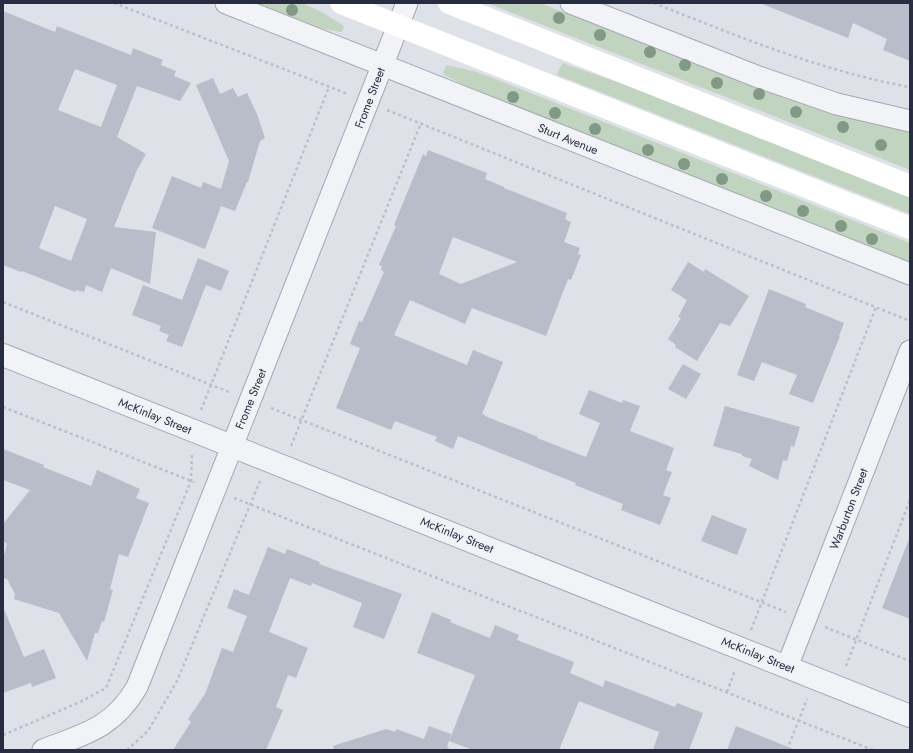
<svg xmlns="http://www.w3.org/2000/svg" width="913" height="753" font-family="Jost,sans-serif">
<rect width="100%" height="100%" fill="#dfe1e9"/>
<path fill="#c1d4c0" d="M 250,3 L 302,3 L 320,11 L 344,26 L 342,32 L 328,30 L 308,25 Z
M 487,3 L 540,3 L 762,90 L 852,117 L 910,131 L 910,170 Z
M 562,63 L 623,84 L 910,197 L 910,214 L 557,75 Z
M 446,65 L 474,71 L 498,80 L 910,243 L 910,263 L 467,87 L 443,74 Z"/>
<path fill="#b9bcc9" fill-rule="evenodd" d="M 762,3 L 910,3 L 910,61 L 883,50 L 887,39 L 853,23 L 848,38 L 762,4 Z
M 3,11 L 55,32 L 57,26 L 131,55 L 133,48 L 163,60 L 161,65 L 176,71 L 174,76 L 191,83 L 180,101 L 137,86 L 117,137 L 146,154 L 137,170 L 114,227 L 156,232 L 150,284 L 111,268 L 102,292 L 86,285 L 84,292 L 76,290 L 75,292 L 22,271 L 21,272 L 3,265 ZM 75,69 L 117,85 L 101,127 L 58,110 ZM 55,206 L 87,219 L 71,261 L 39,248 Z
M 213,78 L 220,94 L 233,88 L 238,97 L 247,93 L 257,114 L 265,138 L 260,141 L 248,182 L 247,182 L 235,211 L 221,206 L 205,249 L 152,228 L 172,176 L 201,188 L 203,182 L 221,189 L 229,161 L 196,85 Z
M 428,150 L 487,173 L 485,179 L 504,187 L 504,188 L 567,213 L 565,219 L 571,222 L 564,242 L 580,248 L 578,254 L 581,255 L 571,280 L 568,279 L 546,336 L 472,308 L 465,324 L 410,300 L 394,335 L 467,365 L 473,350 L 503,362 L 482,414 L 485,415 L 485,416 L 538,437 L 537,438 L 586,457 L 600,423 L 579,414 L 589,390 L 622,403 L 623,400 L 640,406 L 630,431 L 674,448 L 666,470 L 672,472 L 663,495 L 671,498 L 660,525 L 621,510 L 623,504 L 575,485 L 576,483 L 458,436 L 453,449 L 435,441 L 437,437 L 395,421 L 391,430 L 336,408 L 360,348 L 350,344 L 359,321 L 362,322 L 384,272 L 381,270 L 382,266 L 379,265 L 396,226 L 394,225 L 423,154 L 426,156 ZM 453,237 L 517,262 L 461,284 L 439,274 Z
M 198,258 L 229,271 L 221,291 L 206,285 L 182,347 L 166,341 L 169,335 L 159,331 L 161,326 L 132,315 L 143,285 L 182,300 Z
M 688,262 L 704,272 L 705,269 L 749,296 L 730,326 L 720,323 L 697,361 L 675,347 L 676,345 L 668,339 L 681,318 L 678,317 L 687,300 L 671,290 Z
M 769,289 L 806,304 L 805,307 L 844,323 L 839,336 L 840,336 L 813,403 L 789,394 L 797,375 L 762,362 L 754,381 L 737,375 Z
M 683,364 L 701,374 L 686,399 L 668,389 Z
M 725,406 L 800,427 L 794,447 L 791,446 L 787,461 L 783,460 L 778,480 L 749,466 L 752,459 L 742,456 L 742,454 L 713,446 Z
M 3,449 L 44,465 L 43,467 L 91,486 L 97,470 L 140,489 L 136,498 L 149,503 L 128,557 L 119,554 L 110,589 L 113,590 L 108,608 L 104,622 L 102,621 L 98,633 L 95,633 L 87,661 L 59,613 L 14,599 L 15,594 L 7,579 L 3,578 L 3,559 L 7,544 L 3,541 L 3,524 L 30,490 L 3,480 Z
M 712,515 L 747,529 L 737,555 L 701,541 Z
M 909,539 L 910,539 L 910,619 L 882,608 Z
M 268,547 L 285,554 L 287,549 L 320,562 L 319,564 L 402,594 L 384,639 L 353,627 L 362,603 L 312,583 L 311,586 L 290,578 L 269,632 L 308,648 L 296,678 L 288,675 L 276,707 L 283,710 L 266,750 L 173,750 L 191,722 L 188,719 L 205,694 L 222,648 L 233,652 L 247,616 L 227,608 L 234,589 L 249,595 Z
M 3,607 L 24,657 L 44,649 L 56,678 L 32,687 L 31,683 L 3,693 Z
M 432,612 L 451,620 L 450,622 L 490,638 L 495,625 L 519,635 L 517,640 L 574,662 L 570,673 L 603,687 L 605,680 L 675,707 L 677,703 L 703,713 L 689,750 L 653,750 L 659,732 L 579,701 L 559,750 L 473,750 L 449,741 L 475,675 L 417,653 Z
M 429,726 L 451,734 L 447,747 L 449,748 L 448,750 L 334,750 L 333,746 L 386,729 L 395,732 L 396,729 L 424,739 Z
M 736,726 L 793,749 L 793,750 L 727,750 Z"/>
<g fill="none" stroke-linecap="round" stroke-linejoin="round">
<g stroke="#a4a7b3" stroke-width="23">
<path id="minor" d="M 226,3 L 910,274
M 571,3 L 756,76 L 837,104 L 910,121
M 787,667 L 910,351
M 43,750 C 85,734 113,728 137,687 L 407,3"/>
</g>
<g stroke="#a4a7b3" stroke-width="24">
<path id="tertiary" d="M 3,355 L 910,716"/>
</g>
<path stroke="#bdbfc8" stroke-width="2.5" stroke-dasharray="3 3" stroke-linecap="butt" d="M 114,3 L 348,94
M 654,3 C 737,36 821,71 910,87
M 387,110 L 910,321
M 3,302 L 229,392
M 3,407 L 194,482
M 271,408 L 786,612
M 201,410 L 329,87
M 291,446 L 421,123
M 234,498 L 873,750
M 825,627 L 910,661
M 751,630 L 876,307
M 846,666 L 910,500
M 727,692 L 735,670
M 3,735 L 80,702 L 106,688 L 191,481 L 192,453
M 127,750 L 148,731 L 177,681 L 260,481
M 787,750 L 807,699"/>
<use href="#minor" stroke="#f2f3f7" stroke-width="21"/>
<use href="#tertiary" stroke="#f2f3f7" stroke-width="22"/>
<path stroke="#fff" stroke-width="22" d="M 341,3 L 910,228
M 449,3 L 910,186"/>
</g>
<g fill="#819985">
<circle cx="292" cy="10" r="6"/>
<circle cx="559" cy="18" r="6"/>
<circle cx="600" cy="35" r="6"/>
<circle cx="650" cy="52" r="6"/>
<circle cx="685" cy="65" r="6"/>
<circle cx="717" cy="83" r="6"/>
<circle cx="759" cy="94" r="6"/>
<circle cx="513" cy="97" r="6"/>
<circle cx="796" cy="112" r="6"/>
<circle cx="555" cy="113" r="6"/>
<circle cx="843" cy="127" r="6"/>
<circle cx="595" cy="129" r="6"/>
<circle cx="881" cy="145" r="6"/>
<circle cx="648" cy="150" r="6"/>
<circle cx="684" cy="164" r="6"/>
<circle cx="722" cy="179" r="6"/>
<circle cx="766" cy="196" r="6"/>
<circle cx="803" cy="211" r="6"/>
<circle cx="841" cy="226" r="6"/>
<circle cx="872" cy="239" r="6"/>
</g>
<g text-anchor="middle" stroke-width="3" stroke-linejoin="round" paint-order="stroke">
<g font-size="12" fill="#272c41" stroke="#eff1f7">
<text transform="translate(370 98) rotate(-69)" y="4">Frome Street</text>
<text transform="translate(568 139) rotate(22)" y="4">Sturt Avenue</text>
<text transform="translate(251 399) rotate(-68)" y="4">Frome Street</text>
<text transform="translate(155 416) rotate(22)" y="4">McKinlay Street</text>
<text transform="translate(849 509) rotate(-69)" y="4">Warburton Street</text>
<text transform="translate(457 535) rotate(22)" y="4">McKinlay Street</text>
<text transform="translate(758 655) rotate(22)" y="4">McKinlay Street</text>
</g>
</g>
<rect width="913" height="753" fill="none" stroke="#272c41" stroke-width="8"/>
</svg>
